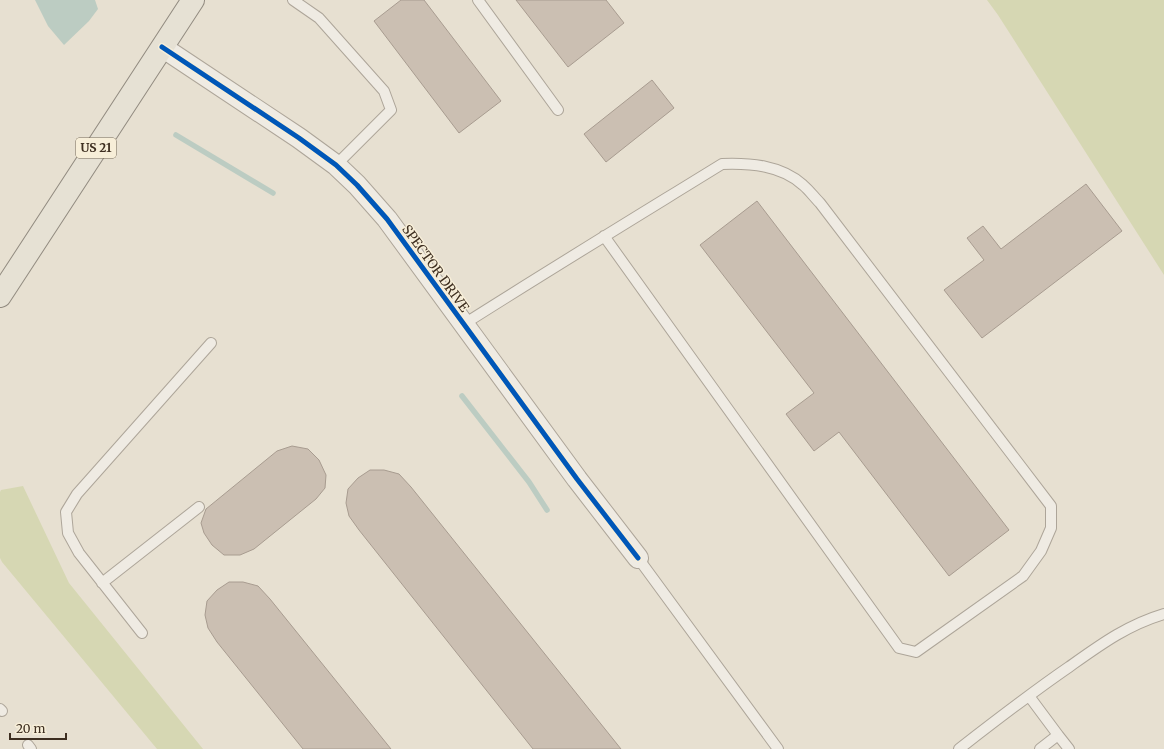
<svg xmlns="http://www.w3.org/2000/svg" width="1164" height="749" font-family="Merriweather,serif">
<rect width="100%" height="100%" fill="#e7e0d1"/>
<path fill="#d6d7b3" d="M 987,0 L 1164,0 L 1164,275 L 998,15 Z
M 23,486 L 69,583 L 203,749 L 157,749 L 2,562 L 0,558 L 0,492 L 1,490 Z"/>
<path fill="#bcccc2" d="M 35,0 L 95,0 L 98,9 L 89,21 L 64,45 L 48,26 Z"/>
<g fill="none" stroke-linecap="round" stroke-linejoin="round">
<path stroke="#bcccc2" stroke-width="5.5" d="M 176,135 L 273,193
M 462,396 L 529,482 L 547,510"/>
</g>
<path fill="#cbbfb2" stroke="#a89c90" d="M 401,0 L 424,0 L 501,101 L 459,133 L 374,21 Z
M 516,0 L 606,0 L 624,23 L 568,67 Z
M 652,80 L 674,108 L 606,162 L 584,134 Z
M 1086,184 L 1122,231 L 982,338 L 944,290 L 984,260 L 967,238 L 983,226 L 1001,249 Z
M 757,201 L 1009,530 L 949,576 L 839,432 L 814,451 L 786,414 L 814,393 L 700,245 Z
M 292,446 L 308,449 L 319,460 L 326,475 L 325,488 L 316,499 L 254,549 L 240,555 L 224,555 L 212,545 L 204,533 L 201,523 L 206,509 L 277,451 Z
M 370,470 L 384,470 L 399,474 L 411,487 L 621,749 L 533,749 L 359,530 L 349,516 L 346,503 L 348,489 L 358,478 Z
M 229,582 L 243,582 L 258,586 L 270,599 L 391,749 L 303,749 L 217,642 L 208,628 L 205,615 L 207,601 L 217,590 Z"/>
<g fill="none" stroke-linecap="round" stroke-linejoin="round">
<g stroke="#ada599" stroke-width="12">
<path id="service" d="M 293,0 L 319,18 L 384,91 L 391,110 L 336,165
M 478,0 L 558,110
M 464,324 C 549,270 636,217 722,164 C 750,163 781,165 803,185 C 809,190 814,197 820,203 L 1051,506 L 1051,528 L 1041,551 L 1023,576 L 916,652 L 899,648 L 604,236
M 638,558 L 778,749
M 102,583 L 199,507
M 142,633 L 79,553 L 68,533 L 66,512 L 77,494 L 211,343
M 1029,696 L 1058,735
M 0,709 L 2,711
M 28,745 L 31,749
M 959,749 C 995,721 1031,693 1069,667 C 1100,645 1127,625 1164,614
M 1040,749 L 1058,735 L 1069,749"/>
</g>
<g stroke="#ada599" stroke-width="22">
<path id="minor" d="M 162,47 L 299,138 L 336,165 L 357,185 L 387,219 L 577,479 L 638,558"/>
</g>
<g stroke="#928b80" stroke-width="24">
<path id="primary" d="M 0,296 L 193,0"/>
</g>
<use href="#service" stroke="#efebe3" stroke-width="10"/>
<use href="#minor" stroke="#efebe3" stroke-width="20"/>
<use href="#primary" stroke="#e6e1d4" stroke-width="22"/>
<g stroke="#f7eed8" stroke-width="8">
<path id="cycleway" d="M 162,47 L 299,138 L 336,165 L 357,185 L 387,219 L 577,479 L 638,558"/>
</g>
<use href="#cycleway" stroke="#0057b8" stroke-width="5"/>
</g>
<g text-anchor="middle" stroke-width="3" stroke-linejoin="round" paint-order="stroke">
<rect fill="#f7eed8" stroke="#756857" stroke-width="1" x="76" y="138" width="40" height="20" rx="3"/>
<g font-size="12" font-weight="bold" fill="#3d2e20">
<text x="96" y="152">US 21</text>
</g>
<g font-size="13" fill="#3d2e20" stroke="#f7eed8">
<text transform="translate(436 268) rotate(54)" y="5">SPECTOR DRIVE</text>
</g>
</g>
<path d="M10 733v6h56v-6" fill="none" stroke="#3d2e20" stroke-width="2"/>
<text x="16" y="733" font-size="12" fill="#3d2e20" stroke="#f7eed8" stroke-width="3" paint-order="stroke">20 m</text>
</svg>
